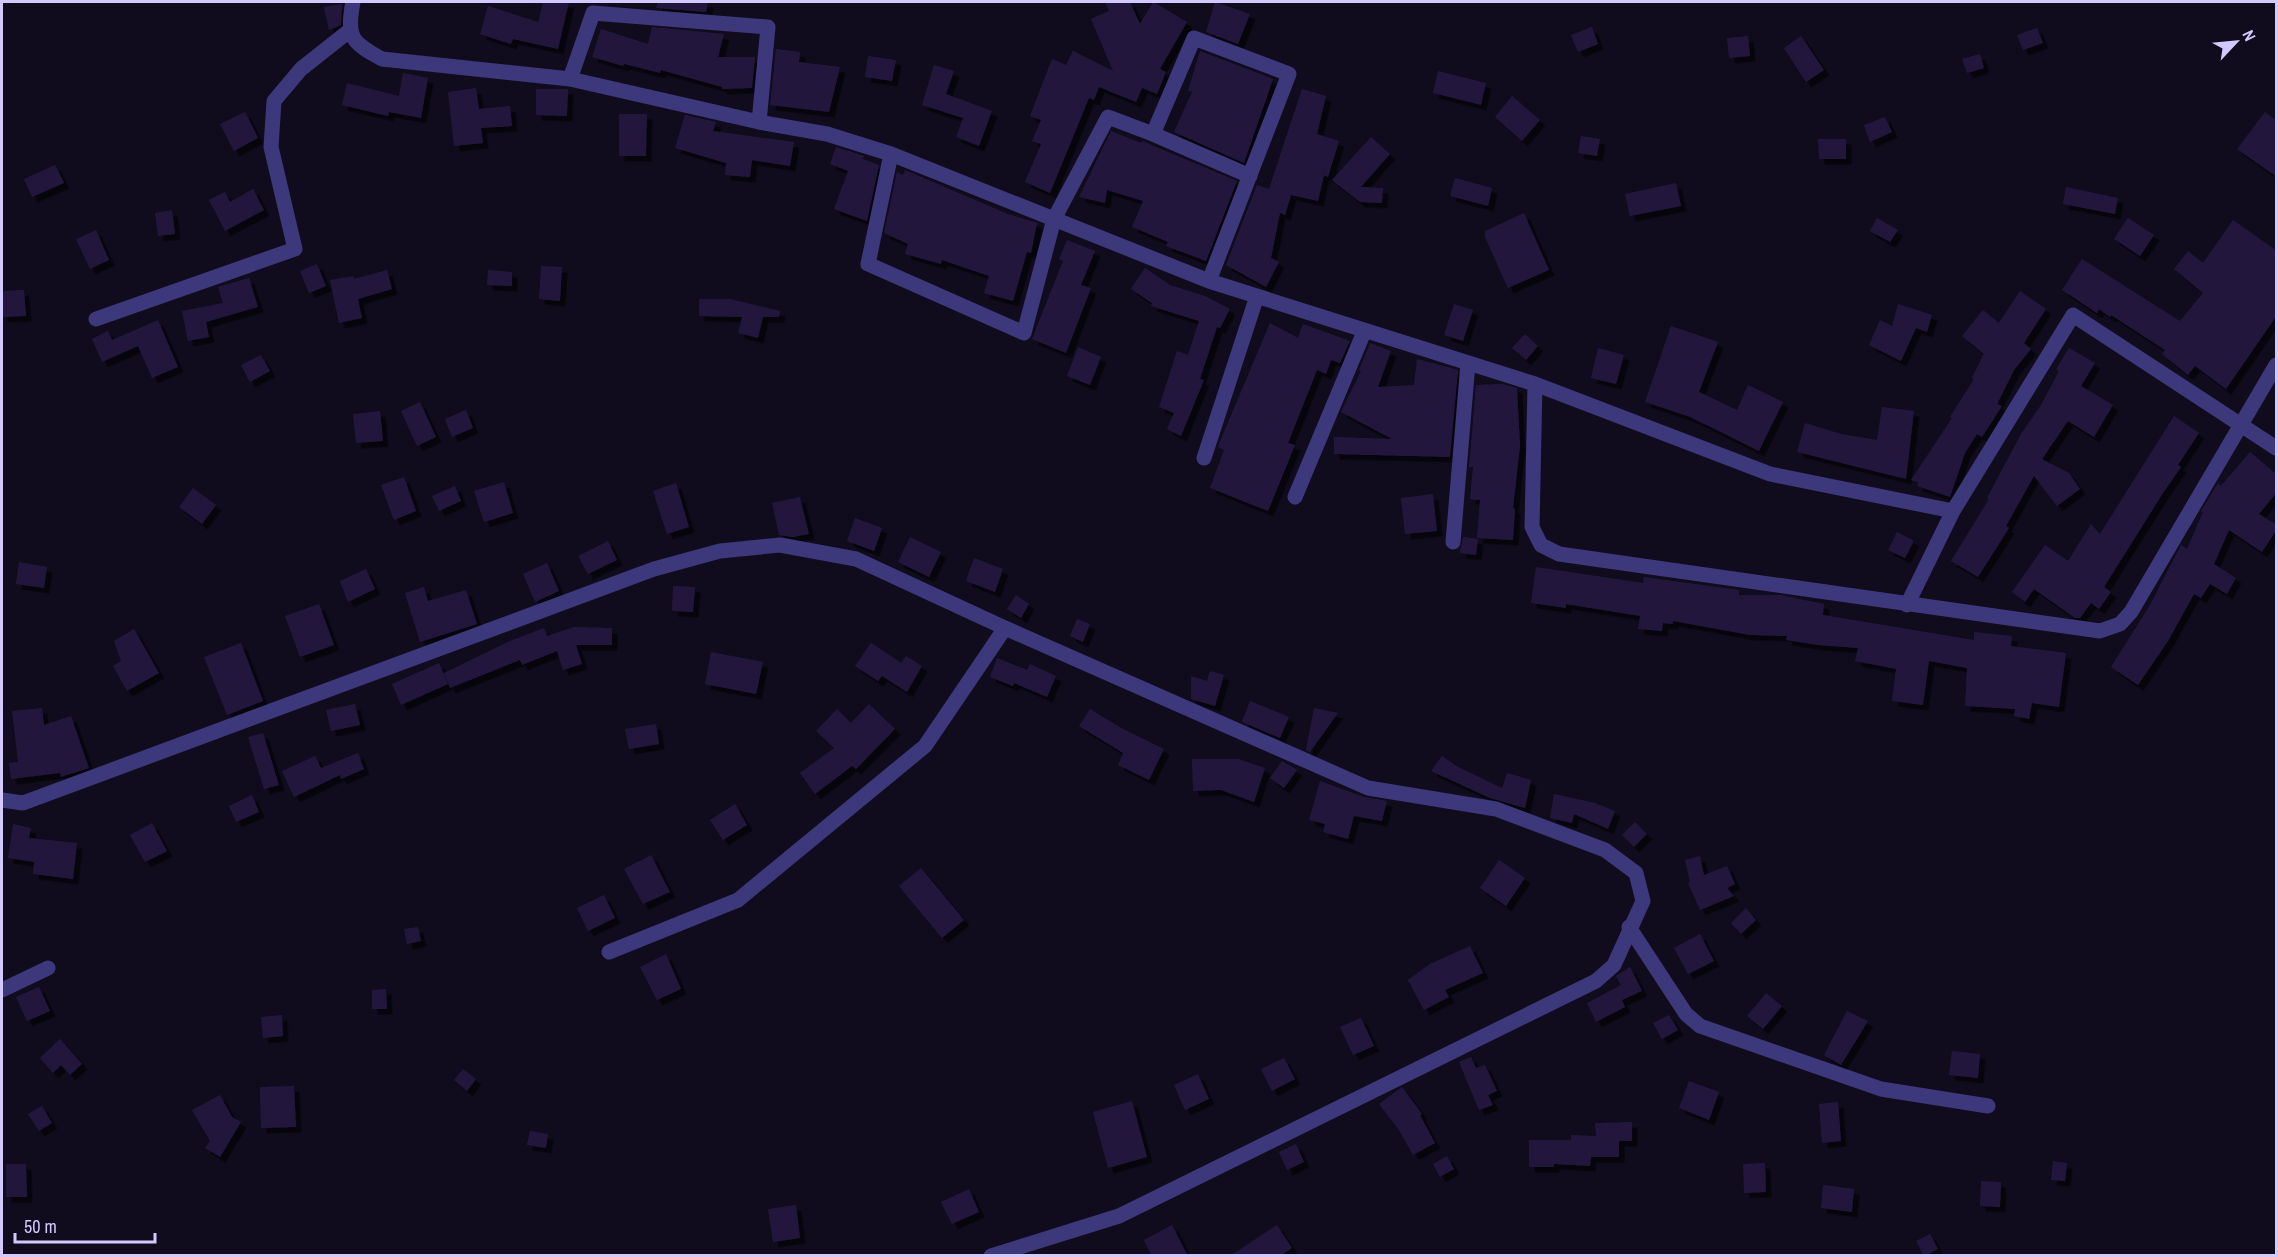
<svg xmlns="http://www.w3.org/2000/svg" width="2278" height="1257" font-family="'Archivo Narrow',sans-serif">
<defs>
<filter id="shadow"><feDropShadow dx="5.5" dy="5.5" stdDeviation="0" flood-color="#0009"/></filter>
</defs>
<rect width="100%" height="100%" fill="#100c1d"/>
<path fill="#22193e" filter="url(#shadow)" d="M 543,2 L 569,2 L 558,49 L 513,39 L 511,44 L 480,34 L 488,6 L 538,22 Z
M 658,2 L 708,2 L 706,12 L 656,8 Z
M 1105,2 L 1130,2 L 1140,24 L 1153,2 L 1187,22 L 1160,69 L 1166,72 L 1157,94 L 1142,88 L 1136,102 L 1099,87 L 1094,100 L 1089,98 L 1050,193 L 1025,182 L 1041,144 L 1032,141 L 1041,120 L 1030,116 L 1052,59 L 1066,65 L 1073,51 L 1113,71 L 1091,19 L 1109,11 Z
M 1215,2 L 1250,14 L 1238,44 L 1206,32 Z
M 342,4 L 341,25 L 329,30 L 324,7 Z
M 652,27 L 724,34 L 718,57 L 755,57 L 752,88 L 722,89 L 722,87 L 661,70 L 660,73 L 624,64 L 623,66 L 592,57 L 601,29 L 648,44 Z
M 1592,27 L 1598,44 L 1578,52 L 1571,35 Z
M 2037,28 L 2043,43 L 2023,50 L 2017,35 Z
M 1748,36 L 1750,56 L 1729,58 L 1727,38 Z
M 1801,36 L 1824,70 L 1806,82 L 1784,48 Z
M 776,49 L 800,52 L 799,62 L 840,67 L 829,112 L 770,105 Z
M 1200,51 L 1273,79 L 1244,163 L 1174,132 L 1192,92 L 1188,91 Z
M 1980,54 L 1984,68 L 1967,73 L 1962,59 Z
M 868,56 L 896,60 L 892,81 L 865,77 Z
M 934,65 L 954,71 L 946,94 L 992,111 L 979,146 L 956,137 L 963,118 L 922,105 Z
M 1438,71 L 1486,83 L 1481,105 L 1433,93 Z
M 403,73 L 428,78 L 421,118 L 389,112 L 388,116 L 342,105 L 347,83 L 399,96 Z
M 476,88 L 479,109 L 510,106 L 512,126 L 481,128 L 483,143 L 454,146 L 448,92 Z
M 536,89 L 568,89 L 567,116 L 536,115 Z
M 1302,89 L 1326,96 L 1317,134 L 1339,141 L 1328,177 L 1324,175 L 1318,201 L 1291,195 L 1285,215 L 1280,213 L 1271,258 L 1279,262 L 1266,287 L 1226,265 L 1257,185 L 1269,189 Z
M 1512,96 L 1540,120 L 1522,141 L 1495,117 Z
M 245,112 L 258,138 L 234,151 L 220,124 Z
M 2265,112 L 2277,121 L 2277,177 L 2237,149 Z
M 619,114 L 647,114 L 646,156 L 619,156 Z
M 685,115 L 716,122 L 713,131 L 794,142 L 790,166 L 752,160 L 750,177 L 725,175 L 726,163 L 675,148 Z
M 1885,117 L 1892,132 L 1870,142 L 1864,125 Z
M 1111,131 L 1141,143 L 1142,141 L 1237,181 L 1206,261 L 1166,246 L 1168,242 L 1132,227 L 1143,201 L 1107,190 L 1105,203 L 1079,197 Z
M 1581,136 L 1600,139 L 1597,156 L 1578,153 Z
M 1371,137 L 1390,154 L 1361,187 L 1383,188 L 1382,203 L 1360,202 L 1332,180 Z
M 1818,139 L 1846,139 L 1846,159 L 1819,159 Z
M 836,147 L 864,156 L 863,159 L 879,165 L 867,221 L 834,209 L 848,171 L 830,164 Z
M 55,165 L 64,183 L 32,197 L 24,179 Z
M 905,170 L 1008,214 L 1037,223 L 1031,253 L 1027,252 L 1013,301 L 984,293 L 989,276 L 942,260 L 941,264 L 905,254 L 908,244 L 884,233 L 897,172 L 903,175 Z
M 1455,178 L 1492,188 L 1488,206 L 1450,196 Z
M 1676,183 L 1681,206 L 1630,216 L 1625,194 Z
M 2066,187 L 2118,198 L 2115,214 L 2063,204 Z
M 253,189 L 264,210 L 225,231 L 209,200 L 225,192 L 230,202 Z
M 172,210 L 175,234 L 158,236 L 155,213 Z
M 1524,213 L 1549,270 L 1508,288 L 1485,237 L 1485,231 Z
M 1877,218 L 1898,230 L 1890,242 L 1870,231 Z
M 2128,218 L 2154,235 L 2140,256 L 2114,239 Z
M 2233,220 L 2277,251 L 2277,315 L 2226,389 L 2195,366 L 2188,375 L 2162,354 L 2165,350 L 2111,315 L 2110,317 L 2099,309 L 2097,313 L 2062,290 L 2082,259 L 2180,321 L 2203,293 L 2174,269 L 2188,251 L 2203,263 Z
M 96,230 L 109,260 L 90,269 L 76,239 Z
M 1067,240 L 1095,251 L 1081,285 L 1091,288 L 1066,353 L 1032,339 L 1063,261 L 1059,259 Z
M 317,264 L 326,286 L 309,293 L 300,271 Z
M 541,266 L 562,267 L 560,301 L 539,299 Z
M 1145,268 L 1170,285 L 1205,296 L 1230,309 L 1220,328 L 1217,327 L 1200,379 L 1204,380 L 1181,436 L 1167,429 L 1174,413 L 1159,407 L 1177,351 L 1188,355 L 1199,321 L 1151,306 L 1152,303 L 1131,289 Z
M 387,270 L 392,289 L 358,299 L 362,318 L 339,323 L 330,280 L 353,276 L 354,279 Z
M 488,270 L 512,272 L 512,286 L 487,285 Z
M 249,278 L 258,307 L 206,322 L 209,337 L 188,341 L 182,311 L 223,303 L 218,287 Z
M 24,290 L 26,316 L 2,317 L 2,291 Z
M 2020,291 L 2046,309 L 2024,343 L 2031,349 L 2014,370 L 1997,404 L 2002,406 L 1982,437 L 1977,434 L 1965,453 L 1950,497 L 1917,486 L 1918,482 L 1911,480 L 1952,418 L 1950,417 L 1974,379 L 1972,378 L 1984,354 L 1962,336 L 1983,310 L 1999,323 Z
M 699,299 L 730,299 L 780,311 L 779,317 L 763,317 L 758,338 L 738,333 L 742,317 L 699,316 Z
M 1454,304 L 1473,310 L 1463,341 L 1444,335 Z
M 1898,304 L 1932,315 L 1927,332 L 1916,328 L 1901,361 L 1869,345 L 1880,320 L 1892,326 Z
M 158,320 L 178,367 L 152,378 L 138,346 L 102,362 L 92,339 L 108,331 L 112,340 Z
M 1270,323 L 1298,338 L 1303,324 L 1350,341 L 1340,363 L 1331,360 L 1326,374 L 1317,370 L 1288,443 L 1295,445 L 1268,511 L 1210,488 L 1224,450 L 1218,447 L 1219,444 Z
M 1671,326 L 1718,342 L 1699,392 L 1737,410 L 1748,385 L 1783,402 L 1759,451 L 1690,417 L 1645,402 Z
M 1525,334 L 1538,346 L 1526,360 L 1512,348 Z
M 1370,343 L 1391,351 L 1378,387 L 1414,385 L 1417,359 L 1458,370 L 1450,457 L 1334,454 L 1334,437 L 1392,439 L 1341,412 L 1361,371 L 1359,370 Z
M 1078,347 L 1101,357 L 1090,385 L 1067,376 Z
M 1598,348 L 1624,355 L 1616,384 L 1591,378 Z
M 2069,348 L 2095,363 L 2081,386 L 2113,405 L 2094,437 L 2068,421 L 2042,459 L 2069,473 L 2080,489 L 2057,506 L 2034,476 L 2006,526 L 2009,528 L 1978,577 L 1951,561 L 1989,499 L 1987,498 L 2021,434 L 2041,405 L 2059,371 L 2056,369 Z
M 261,355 L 270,371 L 250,382 L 241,365 Z
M 1502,384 L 1517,388 L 1520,446 L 1513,508 L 1515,509 L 1513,540 L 1477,538 L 1480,500 L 1470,499 L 1473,467 L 1469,467 L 1470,457 L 1476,385 Z
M 420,402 L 436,437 L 417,446 L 401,411 Z
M 1882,407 L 1914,411 L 1906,479 L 1797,452 L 1805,423 L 1841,434 L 1877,440 Z
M 466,410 L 473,428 L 452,437 L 445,419 Z
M 380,411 L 383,441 L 356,443 L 353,414 Z
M 2174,416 L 2199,433 L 2178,465 L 2181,467 L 2163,493 L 2104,587 L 2111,592 L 2099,609 L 2091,603 L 2080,618 L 2075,618 L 2034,589 L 2025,602 L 2012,592 L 2045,545 L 2068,561 L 2091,524 L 2100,534 Z
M 2250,452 L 2277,475 L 2277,492 L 2259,514 L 2277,525 L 2277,529 L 2262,552 L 2229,530 L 2214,564 L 2236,578 L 2227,594 L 2210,584 L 2201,598 L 2194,594 L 2168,641 L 2138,685 L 2111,667 L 2150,605 L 2181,545 L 2187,549 L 2203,512 L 2201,511 L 2218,483 L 2221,486 Z
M 404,477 L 416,511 L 394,520 L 381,485 Z
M 504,482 L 513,513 L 484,522 L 474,491 Z
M 676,483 L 689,527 L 667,534 L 653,491 Z
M 455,486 L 461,501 L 439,511 L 432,496 Z
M 193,488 L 216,505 L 202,524 L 179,507 Z
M 1433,494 L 1437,531 L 1405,534 L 1401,498 Z
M 800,497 L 809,534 L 793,537 L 779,535 L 772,503 Z
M 855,518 L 882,528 L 874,551 L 847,541 Z
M 1897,532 L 1914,541 L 1905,558 L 1888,550 Z
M 910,537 L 941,552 L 929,577 L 898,562 Z
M 1463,537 L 1478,539 L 1476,555 L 1460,553 Z
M 608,541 L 617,560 L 588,574 L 578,556 Z
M 974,558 L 1003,569 L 995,592 L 966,581 Z
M 19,562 L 47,567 L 44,588 L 16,584 Z
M 547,563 L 559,591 L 535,602 L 523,574 Z
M 1536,567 L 1643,583 L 1644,577 L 1739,590 L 1739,595 L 1780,595 L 1824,604 L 1823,615 L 1974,640 L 1974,632 L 2012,636 L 2011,646 L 2066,653 L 2059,707 L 2032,703 L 2029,719 L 2014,716 L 2015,709 L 1965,706 L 1967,668 L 1929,661 L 1923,705 L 1892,701 L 1896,669 L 1855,661 L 1858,648 L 1818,645 L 1786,640 L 1787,636 L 1750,635 L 1673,621 L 1673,624 L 1663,623 L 1662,631 L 1638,629 L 1640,616 L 1566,604 L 1566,608 L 1531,603 Z
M 366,569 L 375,589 L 348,602 L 340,581 Z
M 673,586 L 695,587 L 693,612 L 672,611 Z
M 424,587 L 428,601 L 466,590 L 477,624 L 420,642 L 405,593 Z
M 1016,595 L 1029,604 L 1021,618 L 1007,609 Z
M 319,604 L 334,645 L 300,657 L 285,616 Z
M 1077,619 L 1090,624 L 1083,642 L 1070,636 Z
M 574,627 L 612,628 L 612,645 L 576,645 L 582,664 L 563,670 L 557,651 L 522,665 L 520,660 L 450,688 L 444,673 L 510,641 L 544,628 L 547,636 Z
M 134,629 L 159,673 L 127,691 L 113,666 L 121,661 L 114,641 Z
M 241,643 L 263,701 L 227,715 L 204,657 Z
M 871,643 L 901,663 L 906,656 L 922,666 L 907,692 L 882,676 L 878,681 L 855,666 Z
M 711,652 L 763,662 L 756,694 L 705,684 Z
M 997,658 L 1027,670 L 1030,664 L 1056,676 L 1047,697 L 1014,683 L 1013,686 L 990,677 Z
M 439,663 L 448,684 L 401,705 L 392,684 Z
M 1210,671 L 1224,675 L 1215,706 L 1191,699 L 1191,676 L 1207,681 Z
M 1250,701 L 1289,717 L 1280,738 L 1242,722 Z
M 355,704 L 360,725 L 331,731 L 326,710 Z
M 869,704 L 895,729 L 856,769 L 852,766 L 815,794 L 800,773 L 834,748 L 816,731 L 837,709 L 851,723 Z
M 42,708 L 44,725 L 71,716 L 89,768 L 61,777 L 60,773 L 11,779 L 9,763 L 18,762 L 12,711 Z
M 1314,708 L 1338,713 L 1310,752 L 1306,750 Z
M 1090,709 L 1123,729 L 1164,749 L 1149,780 L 1118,765 L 1123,753 L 1079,726 Z
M 656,724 L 659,744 L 629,749 L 625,729 Z
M 263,733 L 279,785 L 264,789 L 248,737 Z
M 358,753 L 364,769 L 341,779 L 340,775 L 294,797 L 282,771 L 315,756 L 321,768 Z
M 1442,756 L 1458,767 L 1502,788 L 1507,773 L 1531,780 L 1525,808 L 1490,798 L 1431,771 Z
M 1192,759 L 1238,759 L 1265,768 L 1254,802 L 1221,790 L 1193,791 Z
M 1282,761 L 1297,770 L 1284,788 L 1270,778 Z
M 1320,781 L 1364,797 L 1387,801 L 1382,821 L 1354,816 L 1348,839 L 1323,832 L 1325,824 L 1309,820 Z
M 1554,794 L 1595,803 L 1615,811 L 1608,829 L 1574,814 L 1572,823 L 1550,818 Z
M 252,795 L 259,812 L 236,822 L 229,806 Z
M 735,804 L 747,825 L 723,840 L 710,820 Z
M 1635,822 L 1647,834 L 1634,847 L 1622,835 Z
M 152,823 L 167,851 L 145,862 L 130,835 Z
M 13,824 L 31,828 L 29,838 L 77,843 L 73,879 L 33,874 L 34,862 L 8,858 Z
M 651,855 L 670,892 L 643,904 L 624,869 Z
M 1700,856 L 1704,875 L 1727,866 L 1735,884 L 1727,888 L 1734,896 L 1700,910 L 1688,883 L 1690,882 L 1685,860 Z
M 1499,860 L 1525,878 L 1506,906 L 1480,888 Z
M 921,868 L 964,920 L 942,938 L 899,886 Z
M 604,895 L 615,918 L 588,931 L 577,908 Z
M 1746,908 L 1756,920 L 1741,934 L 1731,923 Z
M 418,927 L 421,941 L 407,944 L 404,929 Z
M 1700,934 L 1714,961 L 1688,974 L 1674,948 Z
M 1470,946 L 1483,973 L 1445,990 L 1449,997 L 1424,1010 L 1408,980 L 1430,964 Z
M 666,954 L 681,989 L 657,1000 L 640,967 Z
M 1630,967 L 1642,991 L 1622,1000 L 1625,1007 L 1596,1022 L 1587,1003 L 1621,985 L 1616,976 Z
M 39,987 L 50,1011 L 27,1021 L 16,997 Z
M 386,989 L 387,1009 L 372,1009 L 372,990 Z
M 1766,993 L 1782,1006 L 1763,1029 L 1747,1016 Z
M 1847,1011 L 1868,1021 L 1841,1065 L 1824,1055 Z
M 282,1015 L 283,1036 L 263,1038 L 261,1017 Z
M 1669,1015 L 1678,1030 L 1662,1039 L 1653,1023 Z
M 1361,1018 L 1374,1046 L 1353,1055 L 1340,1027 Z
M 60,1039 L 82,1064 L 70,1075 L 61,1065 L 53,1073 L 40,1058 Z
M 1952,1051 L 1980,1054 L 1978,1078 L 1949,1075 Z
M 1471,1057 L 1476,1068 L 1485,1065 L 1497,1091 L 1488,1095 L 1493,1105 L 1479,1110 L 1459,1062 Z
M 1284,1058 L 1295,1079 L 1272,1091 L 1261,1069 Z
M 463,1069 L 476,1079 L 467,1091 L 454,1080 Z
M 1198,1074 L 1209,1099 L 1185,1110 L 1174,1085 Z
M 1689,1081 L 1719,1092 L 1709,1120 L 1679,1108 Z
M 294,1086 L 296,1127 L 261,1128 L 260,1087 Z
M 1402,1087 L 1422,1114 L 1420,1115 L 1435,1143 L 1413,1155 L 1399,1130 L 1379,1104 Z
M 220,1095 L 232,1117 L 241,1122 L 220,1157 L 205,1148 L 210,1141 L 192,1110 Z
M 1132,1101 L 1147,1157 L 1108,1168 L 1093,1112 Z
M 1838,1102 L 1841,1141 L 1822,1143 L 1819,1104 Z
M 42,1106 L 52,1123 L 39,1131 L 28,1114 Z
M 1632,1122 L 1632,1141 L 1619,1141 L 1619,1157 L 1591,1157 L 1590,1166 L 1554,1164 L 1554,1167 L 1529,1167 L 1529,1140 L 1571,1140 L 1571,1135 L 1596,1136 L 1595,1123 Z
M 530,1131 L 548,1134 L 546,1148 L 527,1145 Z
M 1296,1144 L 1304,1162 L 1287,1170 L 1279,1152 Z
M 1447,1156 L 1454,1169 L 1440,1177 L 1433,1164 Z
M 2053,1161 L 2067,1163 L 2065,1181 L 2051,1180 Z
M 1765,1163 L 1766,1192 L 1744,1193 L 1743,1164 Z
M 6,1164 L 26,1164 L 27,1197 L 6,1197 Z
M 1981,1181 L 2001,1182 L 2000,1207 L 1980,1206 Z
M 1823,1185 L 1854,1189 L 1852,1212 L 1821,1208 Z
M 969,1189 L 979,1212 L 952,1224 L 941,1202 Z
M 796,1205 L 800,1238 L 773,1242 L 768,1209 Z
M 1172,1225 L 1188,1256 L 1152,1256 L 1144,1240 Z
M 1277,1225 L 1292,1248 L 1280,1256 L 1230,1256 Z
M 1930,1234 L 1938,1249 L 1924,1256 L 1916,1241 Z"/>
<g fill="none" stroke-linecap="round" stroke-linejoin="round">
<path stroke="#3d387b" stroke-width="15" d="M 353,2 C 346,37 352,43 382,59 L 570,79 L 759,122 L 827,134 L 891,154 L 1209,281 L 1535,384 L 1770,474 L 1953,511
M 570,79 L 593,13 L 768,27 L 759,122
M 1153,134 L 1250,176
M 891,154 L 868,264 L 1024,333 L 1054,219 L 1108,117 L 1153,134 L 1194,38 L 1289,74 L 1209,281
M 96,319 L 295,249 L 271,147 L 274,101 L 301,69 L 349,31
M 1535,384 L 1532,527 L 1541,545 L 1559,554 L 2100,631 L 2120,624 L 2131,612 L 2276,365
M 1204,458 L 1257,296
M 1295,497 L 1364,332
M 1453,542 L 1468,363
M 1907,605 L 1953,511 L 2073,315 L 2276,448
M 2,800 L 23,803 L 654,569 L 720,551 L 780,545 L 856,559 L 1005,628 L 1368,788 L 1496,809 L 1605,850 L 1636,873 L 1643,901 L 1614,965 L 1596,981 L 1119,1216 L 991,1256
M 1629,927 L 1686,1014 L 1700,1026 L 1881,1089 L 1988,1106
M 609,952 L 738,900 L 925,746 L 1005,628
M 2,990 L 48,968"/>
</g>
<rect width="2278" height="1257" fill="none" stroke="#d2cafe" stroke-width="6"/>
<g transform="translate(2236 42) rotate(64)" stroke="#100c1d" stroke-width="4.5" paint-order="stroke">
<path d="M0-4.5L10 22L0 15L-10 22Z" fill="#d2cafe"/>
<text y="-9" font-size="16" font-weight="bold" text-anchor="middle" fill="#d2cafe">N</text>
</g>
<path d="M15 1233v9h140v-9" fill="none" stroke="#d2cafe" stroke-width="3"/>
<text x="24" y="1233" font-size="18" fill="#d2cafe" stroke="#100c1d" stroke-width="4.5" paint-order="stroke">50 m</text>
</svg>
